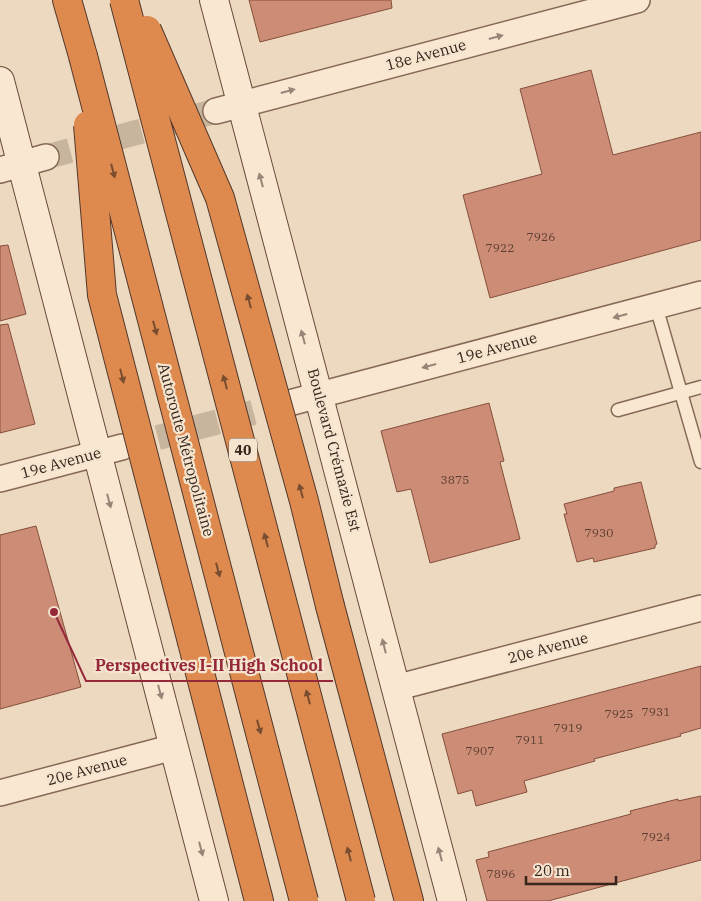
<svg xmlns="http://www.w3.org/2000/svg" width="701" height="901" font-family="'IBM Plex Serif',serif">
<rect width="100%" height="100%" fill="#edd9bf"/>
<path fill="#cc8c75" stroke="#854f3d" d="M 249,0 L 391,0 L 392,8 L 260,42 Z
M 591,70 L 613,155 L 701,132 L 701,240 L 490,298 L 463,195 L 542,174 L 520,89 Z
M 8,245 L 26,314 L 0,321 L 0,246 Z
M 8,324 L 35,424 L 0,433 L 0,325 Z
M 489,403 L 504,461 L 500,462 L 520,539 L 430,563 L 411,489 L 397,492 L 381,431 Z
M 641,482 L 657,544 L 655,545 L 655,548 L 594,562 L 593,558 L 577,562 L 564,514 L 567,514 L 564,504 L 614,491 L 614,488 Z
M 36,526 L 81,687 L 0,709 L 0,535 Z
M 701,666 L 701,728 L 680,734 L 681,736 L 594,759 L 595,761 L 524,781 L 527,792 L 476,806 L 472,790 L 458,794 L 442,734 Z
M 701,796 L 701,860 L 548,901 L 487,901 L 476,860 L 489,857 L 488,852 L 631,814 L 630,811 L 678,799 L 678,801 Z"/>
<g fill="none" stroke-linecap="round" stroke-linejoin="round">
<path stroke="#c8b59e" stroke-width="25" stroke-dasharray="25 12" stroke-linecap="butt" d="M 46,157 L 216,111
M 122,447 L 293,402"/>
<g stroke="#866957" stroke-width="15">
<path id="service" d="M 656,306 L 701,462
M 618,410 L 701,387"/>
</g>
<g stroke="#866957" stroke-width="28">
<path id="minor" d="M 216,111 L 637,0
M 0,170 L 46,157
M 293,402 L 701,294
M 0,479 L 122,447
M 395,688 L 701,608
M 0,793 L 174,747"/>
</g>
<g stroke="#684b3b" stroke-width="30">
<path id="secondary" d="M 214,0 L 452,901
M 0,81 L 214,901"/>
</g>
<g stroke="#53392c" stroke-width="30">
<path id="motorway" d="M 67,0 L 83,56
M 330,606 L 409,901
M 192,642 L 259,901"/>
</g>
<use href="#service" stroke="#f9e7d2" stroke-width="12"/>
<use href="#minor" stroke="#f9e7d2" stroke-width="25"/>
<use href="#secondary" stroke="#f9e7d2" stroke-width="28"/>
<use href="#motorway" stroke="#de894e" stroke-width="28"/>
<g stroke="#53392c" stroke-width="30" stroke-linecap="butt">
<path id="motorway-bridge" d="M 124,0 L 361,901
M 147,30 L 220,198 L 304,501 L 330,606
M 83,56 L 304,901
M 88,125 L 102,295 L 192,642"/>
</g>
<use href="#motorway-bridge" stroke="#de894e" stroke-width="28"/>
</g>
<defs><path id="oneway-solid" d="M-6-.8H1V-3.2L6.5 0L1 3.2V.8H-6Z" transform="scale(1.25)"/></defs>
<g fill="#978677">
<use href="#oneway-solid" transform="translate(496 37) rotate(-15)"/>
<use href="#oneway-solid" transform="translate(288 91) rotate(-15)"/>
<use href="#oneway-solid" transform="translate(261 180) rotate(-105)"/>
<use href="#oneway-solid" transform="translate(620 316) rotate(165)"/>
<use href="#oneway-solid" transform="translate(303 337) rotate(-105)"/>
<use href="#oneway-solid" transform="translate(429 366) rotate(165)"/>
<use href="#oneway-solid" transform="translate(109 501) rotate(75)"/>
<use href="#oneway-solid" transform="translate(384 646) rotate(-104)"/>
<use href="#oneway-solid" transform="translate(160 692) rotate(75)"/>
<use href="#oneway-solid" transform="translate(201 849) rotate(75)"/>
<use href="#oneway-solid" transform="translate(440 854) rotate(-105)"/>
</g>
<g fill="#794d30">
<use href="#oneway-solid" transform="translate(113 171) rotate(75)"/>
<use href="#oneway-solid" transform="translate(249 301) rotate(-105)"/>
<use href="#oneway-solid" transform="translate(155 328) rotate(75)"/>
<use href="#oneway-solid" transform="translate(122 376) rotate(76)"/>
<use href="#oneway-solid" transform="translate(225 382) rotate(-105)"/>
<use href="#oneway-solid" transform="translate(301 491) rotate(-105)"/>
<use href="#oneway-solid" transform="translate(266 540) rotate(-105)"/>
<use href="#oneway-solid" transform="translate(218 570) rotate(75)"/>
<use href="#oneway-solid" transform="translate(308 697) rotate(-105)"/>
<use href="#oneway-solid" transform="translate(259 727) rotate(75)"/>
<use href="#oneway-solid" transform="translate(349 854) rotate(-105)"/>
</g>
<g text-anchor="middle" stroke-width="4.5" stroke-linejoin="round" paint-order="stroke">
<g font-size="12" fill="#5b3f32">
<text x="541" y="241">7926</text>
<text x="500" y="252">7922</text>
<text x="455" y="484">3875</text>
<text x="599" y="537">7930</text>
<text x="656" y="716">7931</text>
<text x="619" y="718">7925</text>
<text x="568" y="732">7919</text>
<text x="530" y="744">7911</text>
<text x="480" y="755">7907</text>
<text x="656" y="841">7924</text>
<text x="501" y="878">7896</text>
</g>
<rect fill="#f5e4ce" stroke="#6f5e51" stroke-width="1" x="229" y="438.5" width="28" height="23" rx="4"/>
<g font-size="14" font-weight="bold" fill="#35251c">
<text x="243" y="455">40</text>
</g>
<g font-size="15" fill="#35251c" stroke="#f5e4ce">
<text transform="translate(426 55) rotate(-15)" y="5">18e Avenue</text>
<text transform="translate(497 348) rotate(-15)" y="5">19e Avenue</text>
<text transform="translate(186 450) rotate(75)" y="5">Autoroute Métropolitaine</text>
<text transform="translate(334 450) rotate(75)" y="5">Boulevard Crémazie Est</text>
<text transform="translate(61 463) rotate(-15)" y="5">19e Avenue</text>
<text transform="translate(548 648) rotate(-15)" y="5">20e Avenue</text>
<text transform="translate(87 770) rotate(-15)" y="5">20e Avenue</text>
</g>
</g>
<path fill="none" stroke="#952839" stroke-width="2" d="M54 612L86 681H333"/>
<circle fill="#952839" stroke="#f5e4ce" stroke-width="2" cx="54" cy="612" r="5"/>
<g font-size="16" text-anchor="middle" font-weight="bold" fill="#952839" stroke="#f5e4ce" stroke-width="4.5" stroke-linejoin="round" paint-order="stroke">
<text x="209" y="671">Perspectives I-II High School</text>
</g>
<path d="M526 876v8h90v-8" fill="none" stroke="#35251c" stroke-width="2.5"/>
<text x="534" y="876" font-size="15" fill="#35251c" stroke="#f5e4ce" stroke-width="4" paint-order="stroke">20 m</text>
</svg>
